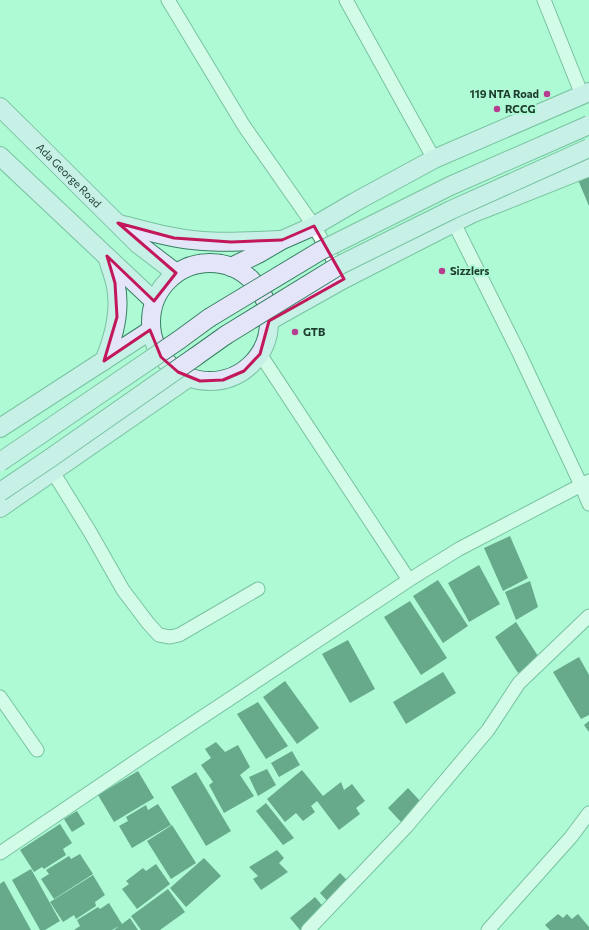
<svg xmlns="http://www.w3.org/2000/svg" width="589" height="930" font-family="Commissioner,sans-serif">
<rect width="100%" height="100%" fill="#aefad5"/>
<path fill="#0f4731" d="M 589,176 L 589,206 L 578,180 Z
M 510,536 L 528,578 L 503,591 L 484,548 Z
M 479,565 L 500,604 L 469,622 L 448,583 Z
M 438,580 L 468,626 L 443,643 L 413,596 Z
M 530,581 L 538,607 L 516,620 L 505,592 Z
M 410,601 L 447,658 L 421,675 L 384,617 Z
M 516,622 L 540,659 L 518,673 L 495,637 Z
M 348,640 L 375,689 L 350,703 L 322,654 Z
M 579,657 L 589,675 L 589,715 L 581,719 L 553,672 Z
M 443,672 L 456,693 L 406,724 L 393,702 Z
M 285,681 L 319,728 L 297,744 L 263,697 Z
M 258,702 L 288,746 L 266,759 L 237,714 Z
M 589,721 L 589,732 L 584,725 Z
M 216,742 L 225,752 L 238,745 L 250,767 L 240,775 L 254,796 L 224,813 L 209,785 L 213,782 L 201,765 L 211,758 L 205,749 Z
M 292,751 L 300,765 L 279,777 L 271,763 Z
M 267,769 L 276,785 L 258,796 L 249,777 Z
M 302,770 L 323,796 L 341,782 L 344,790 L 352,784 L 365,801 L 356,808 L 360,814 L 339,830 L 317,801 L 311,806 L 315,812 L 303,821 L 296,813 L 285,822 L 267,799 Z
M 138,771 L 154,798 L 114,822 L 98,795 Z
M 196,772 L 231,831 L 206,846 L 171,787 Z
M 408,788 L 421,802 L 401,822 L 388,808 Z
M 266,803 L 294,838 L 283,845 L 256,811 Z
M 158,804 L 171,825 L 132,848 L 119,826 L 128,821 L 126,817 L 146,805 L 148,810 Z
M 77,811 L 85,824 L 72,832 L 64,819 Z
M 60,824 L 72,843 L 63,849 L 66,855 L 44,869 L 42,867 L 34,872 L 20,850 Z
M 172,825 L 196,863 L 171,879 L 147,841 Z
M 277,850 L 284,858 L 279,863 L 288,872 L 261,890 L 253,879 L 258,876 L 249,867 Z
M 80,854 L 93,874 L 54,899 L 41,879 L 49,874 L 46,870 L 69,856 L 71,859 Z
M 204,858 L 221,876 L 186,907 L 170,888 Z
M 156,864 L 170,884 L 137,909 L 122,889 L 129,884 L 126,881 L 143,868 L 146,871 Z
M 31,869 L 60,921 L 45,930 L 40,930 L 12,880 Z
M 340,873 L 351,884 L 330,904 L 320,893 Z
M 93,875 L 105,895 L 95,902 L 96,906 L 76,919 L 74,915 L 63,922 L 50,902 Z
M 4,881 L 31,930 L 0,930 L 0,884 Z
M 168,889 L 185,912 L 160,930 L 141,930 L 131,916 Z
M 315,897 L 326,910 L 302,930 L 300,930 L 290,918 Z
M 109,903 L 122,924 L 130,918 L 138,930 L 114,930 L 119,926 L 112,930 L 74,930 L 80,926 L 77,920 L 98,907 L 100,909 Z
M 558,914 L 563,918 L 567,914 L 572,919 L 578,914 L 589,927 L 589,930 L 550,930 L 545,925 Z"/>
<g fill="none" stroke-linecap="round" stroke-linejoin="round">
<g stroke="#358061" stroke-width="15">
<path id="street" d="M 168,0 L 244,126 L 314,226 L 341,274
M 346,0 L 434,159
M 544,0 L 582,95
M 454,223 L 518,351 L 581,485 L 589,504
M 260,354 L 409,580
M 53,472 L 90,532 L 123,590 L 148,623 L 159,635 L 170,637 L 179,635 L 258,589
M 0,697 L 37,750
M 0,853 L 139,759 L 409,580 L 459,549 L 589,481
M 308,930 L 407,826 L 488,730 L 519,683 L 589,616
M 488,930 L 571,837 L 589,813"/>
</g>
<g stroke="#358061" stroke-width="20">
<g id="secondary">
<path id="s1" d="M 0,107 L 138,244 L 176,273"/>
<path d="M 0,156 L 154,301"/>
<path d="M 119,224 C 147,231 174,239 203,241 C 228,243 254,241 279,240"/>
<circle cx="210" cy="322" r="59"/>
<path d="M 231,267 L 258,254 L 282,240 L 314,226 L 355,202 L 434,159 L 589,92"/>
<path d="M 269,321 L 344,279 L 471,214 L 589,167"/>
<path d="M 179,340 L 209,318"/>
<path d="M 195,357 L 226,335"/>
<path d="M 104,361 C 114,337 122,309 115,282 C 113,274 110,267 108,259"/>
<path d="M 0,428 L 151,330"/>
<path d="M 0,508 L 188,378"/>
</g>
</g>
<use href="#street" stroke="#fff" stroke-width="13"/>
<use href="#secondary" stroke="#e5e5fa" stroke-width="18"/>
<g stroke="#358061" stroke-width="20" stroke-linecap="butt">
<path id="secondary-bridge" d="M 209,318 L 320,251 L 450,186 L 589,125
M 226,335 L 340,265 L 451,210 L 589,148
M 0,462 L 179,340
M 0,492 L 49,459 L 195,357"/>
</g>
<use href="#secondary-bridge" stroke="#e5e5fa" stroke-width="18"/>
</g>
<path d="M0 0H589V930H0ZM 118,223 L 174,238 L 231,242 L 282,240 L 314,226 L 344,279 L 269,321 L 260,354 L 244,371 L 223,380 L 200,381 L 178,372 L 161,357 L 150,330 L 104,361 L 117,317 L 115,283 L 107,256 L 154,301 L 176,273 Z" fill="#aefad5" fill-opacity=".55" fill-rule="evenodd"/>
<path fill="none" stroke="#c2185b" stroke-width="3" stroke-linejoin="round" d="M 118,223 L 174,238 L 231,242 L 282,240 L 314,226 L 344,279 L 269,321 L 260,354 L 244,371 L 223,380 L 200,381 L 178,372 L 161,357 L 150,330 L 104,361 L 117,317 L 115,283 L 107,256 L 154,301 L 176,273 Z"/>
<g fill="#b73d90" stroke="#aefad5" stroke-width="1.5">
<circle cx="547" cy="94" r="4"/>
<circle cx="497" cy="109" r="4"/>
<circle cx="442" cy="271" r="4"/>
<circle cx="295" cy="332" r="4"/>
</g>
<g text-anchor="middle" stroke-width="4" stroke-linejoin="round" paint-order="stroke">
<g font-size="11" font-weight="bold" fill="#1d3c2e" stroke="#aefad5" text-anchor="start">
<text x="539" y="98" text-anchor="end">119 NTA Road</text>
<text x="505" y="113">RCCG</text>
<text x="450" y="275">Sizzlers</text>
<text x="303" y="336">GTB</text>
</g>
<g font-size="11" fill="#1d3c2e" stroke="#aefad5">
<text dy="4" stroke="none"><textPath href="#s1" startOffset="97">Ada George Road</textPath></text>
</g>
</g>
</svg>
